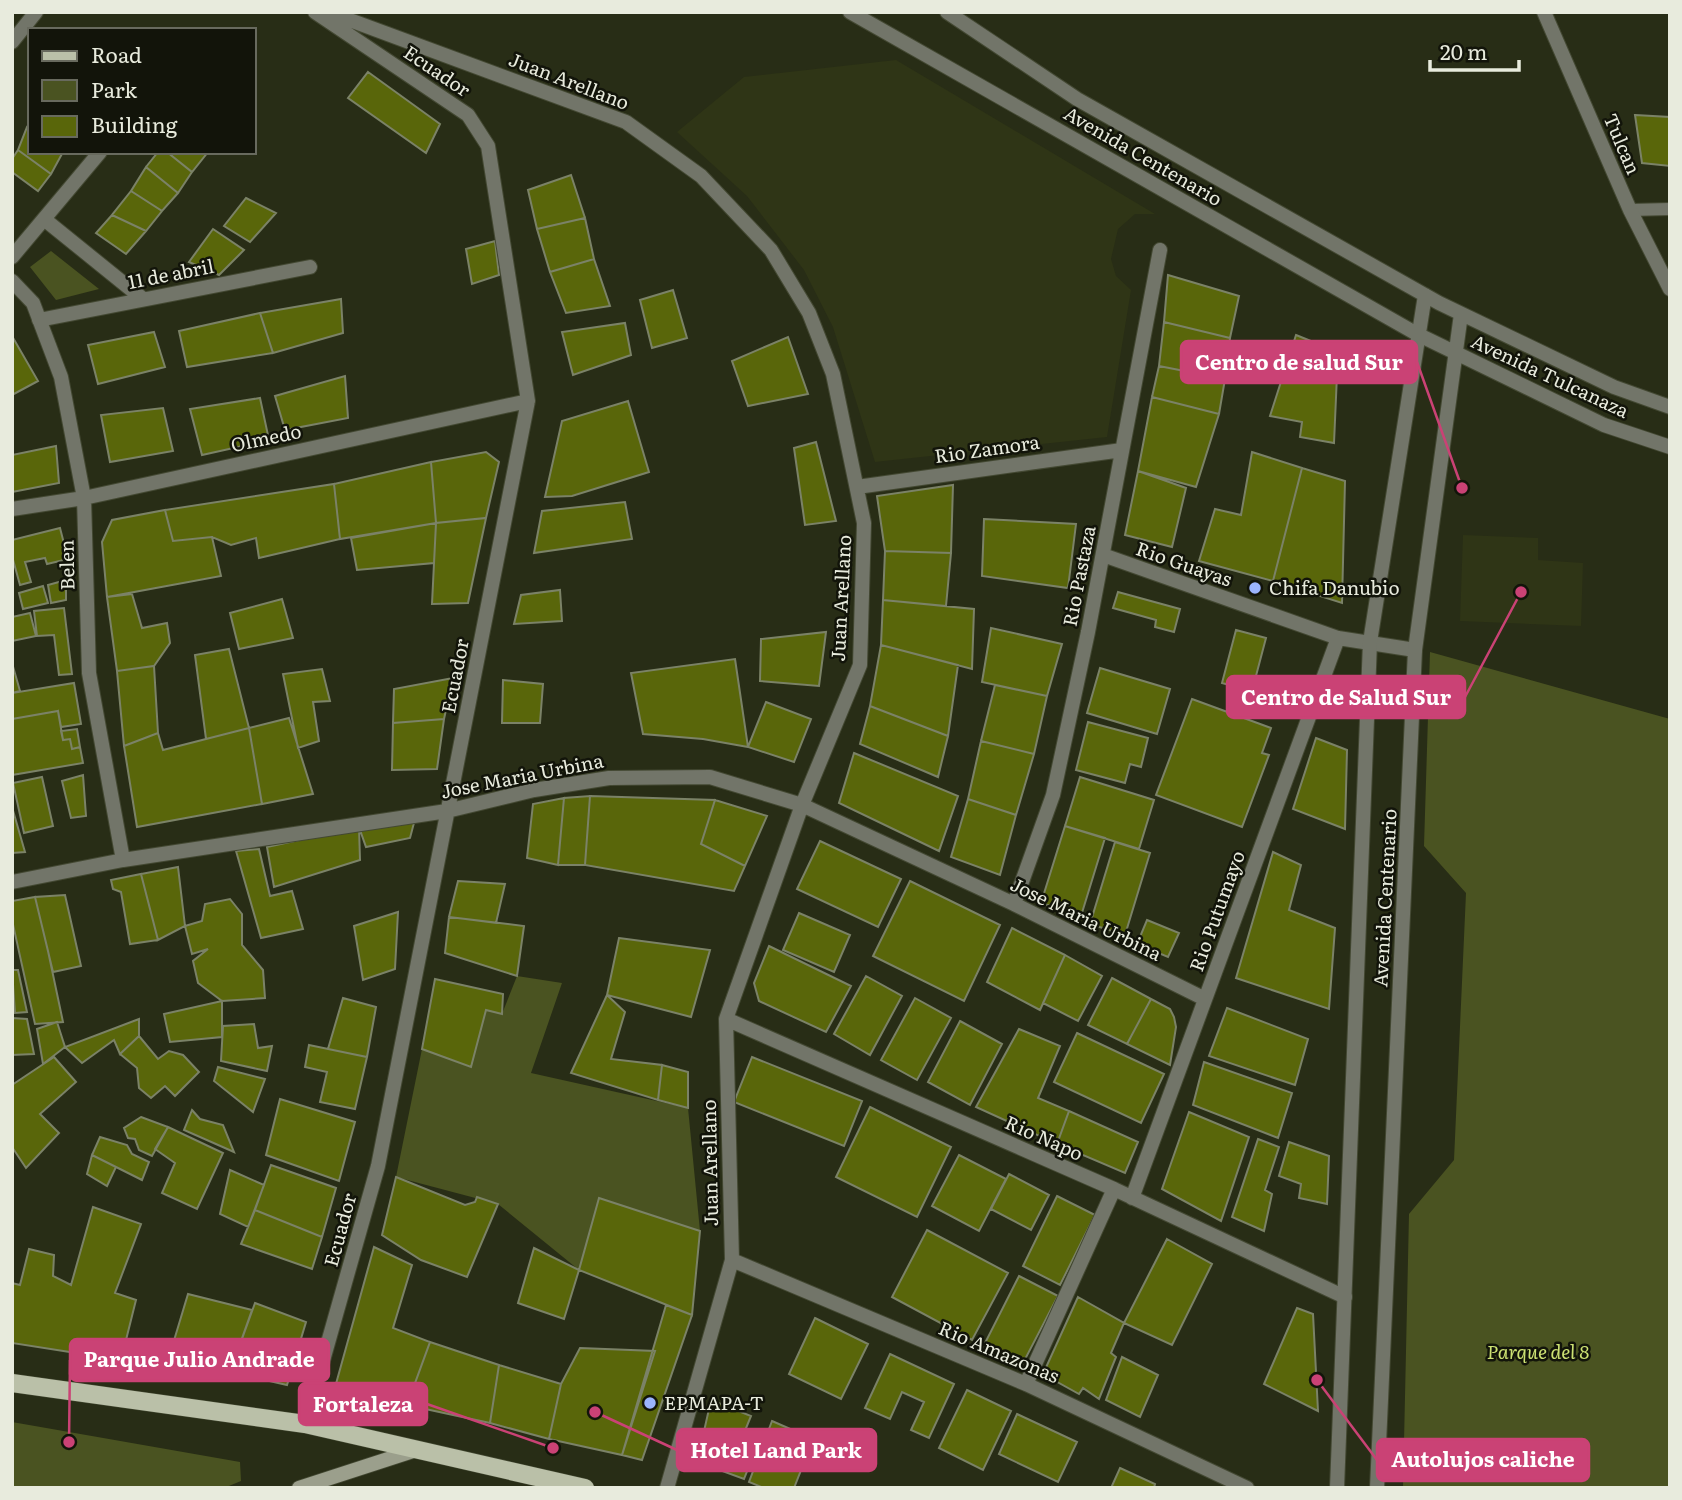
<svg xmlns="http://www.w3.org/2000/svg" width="1682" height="1500" font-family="Literata,serif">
<rect width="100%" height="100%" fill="#282d16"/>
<path fill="#2f3516" d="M 896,60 L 1155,214 L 1135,214 L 1118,229 L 1111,259 L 1116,276 L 1131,290 L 1107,437 L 875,462 L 833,327 L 804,270 L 747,196 L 677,132 L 744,77 Z
M 1463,535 L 1538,538 L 1538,560 L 1583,563 L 1581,626 L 1460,621 Z"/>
<path fill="#4a5321" d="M 51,251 L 99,289 L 56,300 L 30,267 Z
M 1430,652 L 1670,719 L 1670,1488 L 1403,1488 L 1409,1214 L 1454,1160 L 1466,893 L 1424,846 Z
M 517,976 L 562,983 L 531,1073 L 688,1108 L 700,1231 L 599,1198 L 579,1270 L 498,1204 L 396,1177 L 422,1049 L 470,1067 L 486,1010 L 502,1014 Z
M 12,1422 L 240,1462 L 241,1481 L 224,1488 L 12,1488 Z"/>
<path fill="#59660a" stroke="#7b8267" stroke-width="2" d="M 368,72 L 440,124 L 426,153 L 348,98 Z
M 1635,115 L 1670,117 L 1670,166 L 1642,163 Z
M 27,127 L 30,129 L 30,152 L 63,152 L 51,174 L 18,150 Z
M 18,150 L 51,174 L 38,191 L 12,172 L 12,159 Z
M 158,152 L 167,152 L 192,172 L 178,193 L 146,167 Z
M 167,152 L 208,152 L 192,172 Z
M 146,167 L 178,193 L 162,211 L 131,191 Z
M 571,175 L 585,218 L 537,229 L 528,190 Z
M 131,191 L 162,211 L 146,231 L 112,215 Z
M 246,198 L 276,213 L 250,242 L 224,226 Z
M 112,215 L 146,231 L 126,254 L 96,233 Z
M 585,218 L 594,259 L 550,272 L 537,229 Z
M 213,229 L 244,250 L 219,275 L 189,262 Z
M 495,241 L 499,275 L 472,284 L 466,249 Z
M 594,259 L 610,306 L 566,313 L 550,272 Z
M 1168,275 L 1239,296 L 1230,338 L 1164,322 Z
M 673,290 L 687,338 L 652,348 L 640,300 Z
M 341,299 L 343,333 L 273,353 L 260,313 Z
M 260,313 L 273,353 L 187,367 L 179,331 Z
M 1164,322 L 1230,338 L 1225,379 L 1159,366 Z
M 625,323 L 631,355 L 573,375 L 562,332 Z
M 154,332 L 165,367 L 98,384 L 88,345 Z
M 1296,335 L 1338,352 L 1334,443 L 1300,437 L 1302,422 L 1270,416 Z
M 12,336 L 38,381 L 12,395 Z
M 788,337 L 808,394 L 748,406 L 732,361 Z
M 1159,366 L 1225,379 L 1219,414 L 1152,397 Z
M 345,376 L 348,418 L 285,430 L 275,396 Z
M 1152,397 L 1219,414 L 1196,487 L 1138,471 Z
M 260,398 L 269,440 L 202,455 L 190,409 Z
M 628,401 L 649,472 L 572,496 L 545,497 L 562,421 Z
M 163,408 L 173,451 L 110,462 L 101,415 Z
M 816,442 L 836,521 L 805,525 L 794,448 Z
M 56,446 L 59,483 L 12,492 L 12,455 Z
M 486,452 L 499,462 L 486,518 L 436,523 L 431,462 Z
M 1252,452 L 1302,468 L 1273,581 L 1199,561 L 1215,509 L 1241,515 Z
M 431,462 L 436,523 L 340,539 L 334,484 Z
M 1302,468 L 1345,481 L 1342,603 L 1273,581 Z
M 1138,471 L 1186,488 L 1172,547 L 1125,535 Z
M 334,484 L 340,539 L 259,558 L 256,538 L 231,545 L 212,537 L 173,541 L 165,510 Z
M 953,485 L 951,553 L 885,551 L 877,496 Z
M 625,502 L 632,539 L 534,553 L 542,511 Z
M 165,510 L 173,541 L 212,537 L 221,576 L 107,597 L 102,542 L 112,520 Z
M 486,518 L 468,603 L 432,604 L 436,523 Z
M 984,519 L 1076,524 L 1068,588 L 982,576 Z
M 436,523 L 434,563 L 357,570 L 351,538 Z
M 60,528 L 68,559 L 47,564 L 45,558 L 25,562 L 31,582 L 20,585 L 12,556 L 12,540 Z
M 885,551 L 951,553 L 946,606 L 883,600 Z
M 66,580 L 66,600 L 51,603 L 48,585 Z
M 43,586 L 48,603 L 23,609 L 19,593 Z
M 560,590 L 562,621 L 514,624 L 521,595 Z
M 1118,592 L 1180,609 L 1174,632 L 1155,627 L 1156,620 L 1113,608 Z
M 132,594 L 142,628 L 167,623 L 170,643 L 154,666 L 117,671 L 107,597 Z
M 282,599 L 293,638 L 239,649 L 230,613 Z
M 883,600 L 974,609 L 972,669 L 881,645 Z
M 64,608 L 72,674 L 59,675 L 54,635 L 37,636 L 34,611 Z
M 30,613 L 36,636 L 12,641 L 12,617 Z
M 991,628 L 1062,644 L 1047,696 L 982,682 Z
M 1236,630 L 1266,638 L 1252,691 L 1222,683 Z
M 826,632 L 819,686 L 760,681 L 761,639 Z
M 881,645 L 958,665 L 948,736 L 870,706 Z
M 229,649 L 249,728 L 206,739 L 195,655 Z
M 735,659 L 748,747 L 703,739 L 643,734 L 631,673 Z
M 12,663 L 20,691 L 12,693 Z
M 154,666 L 158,733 L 124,746 L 117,671 Z
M 1100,668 L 1170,689 L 1157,734 L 1087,713 Z
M 322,669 L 330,701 L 313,702 L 319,741 L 298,748 L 283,674 Z
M 453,678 L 444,719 L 393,723 L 394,689 Z
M 503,680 L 543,684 L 540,723 L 502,723 Z
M 74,683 L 81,724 L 61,727 L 58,711 L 12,719 L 12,693 Z
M 995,685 L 1047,696 L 1034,754 L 981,741 Z
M 1192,699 L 1271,728 L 1262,753 L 1269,755 L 1242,827 L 1156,795 Z
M 766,702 L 811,719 L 794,762 L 748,747 Z
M 870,706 L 948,736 L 938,777 L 860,744 Z
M 58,711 L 63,740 L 70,739 L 72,749 L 80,747 L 83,763 L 12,775 L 12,719 Z
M 289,718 L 313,794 L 262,804 L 249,728 Z
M 444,719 L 437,769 L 392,770 L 393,723 Z
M 1088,722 L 1148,738 L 1141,767 L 1130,764 L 1125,783 L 1076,770 Z
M 249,728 L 262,804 L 137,827 L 124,746 L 158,733 L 163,750 Z
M 77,729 L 80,747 L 72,749 L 70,739 L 63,740 L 61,731 Z
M 1316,738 L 1347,750 L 1345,829 L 1293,809 Z
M 981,741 L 1034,754 L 1016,815 L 968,799 Z
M 854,753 L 958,796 L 939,851 L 839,803 Z
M 83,775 L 86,816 L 71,818 L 62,781 Z
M 42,777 L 53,826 L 24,833 L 13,783 Z
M 1080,777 L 1154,800 L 1139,849 L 1065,826 Z
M 590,796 L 715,800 L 701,844 L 745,866 L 734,891 L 585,865 Z
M 590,796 L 585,865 L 558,865 L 564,798 Z
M 564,798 L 558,865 L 527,858 L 533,804 Z
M 968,799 L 1016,815 L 1000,875 L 951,857 Z
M 715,800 L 767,816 L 745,866 L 701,844 Z
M 12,807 L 25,852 L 12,853 Z
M 415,819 L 410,838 L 366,847 L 359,827 Z
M 1065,826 L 1105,838 L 1081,916 L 1041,903 Z
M 359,827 L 360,860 L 274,887 L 267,847 Z
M 820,841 L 901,879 L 878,927 L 797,889 Z
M 1115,842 L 1150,853 L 1125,935 L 1090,924 Z
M 259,849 L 270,896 L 292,891 L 303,929 L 261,938 L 236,851 Z
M 1273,852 L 1301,865 L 1289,910 L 1335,928 L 1329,1009 L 1236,978 Z
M 178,867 L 185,926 L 158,940 L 141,874 Z
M 141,874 L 158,940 L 130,944 L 121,892 L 113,889 L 111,880 Z
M 458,881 L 505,884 L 496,923 L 449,917 Z
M 910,881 L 1000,925 L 964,1001 L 873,956 Z
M 65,895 L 81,966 L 53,972 L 35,897 Z
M 35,897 L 48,951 L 63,1022 L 35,1024 L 12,920 L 12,901 Z
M 230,899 L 242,914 L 242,945 L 263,970 L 265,998 L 222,1001 L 198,983 L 193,961 L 208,949 L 192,954 L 185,926 L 202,921 L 205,904 Z
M 398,912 L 395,969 L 363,980 L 354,926 Z
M 799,913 L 850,935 L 834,972 L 783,950 Z
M 449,917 L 524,926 L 517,976 L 445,953 Z
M 1147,920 L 1179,933 L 1168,957 L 1137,944 Z
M 1012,928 L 1065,955 L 1040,1010 L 987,982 Z
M 619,938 L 710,950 L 691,1017 L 607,995 Z
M 769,946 L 851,986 L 826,1032 L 759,1001 L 754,983 Z
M 1065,955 L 1102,976 L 1078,1021 L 1043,1003 Z
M 12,970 L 18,970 L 27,1012 L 15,1013 Z
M 866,976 L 902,996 L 870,1055 L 834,1034 Z
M 1112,978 L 1151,999 L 1127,1044 L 1088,1025 Z
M 435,979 L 503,994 L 502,1014 L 486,1010 L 471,1067 L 422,1049 Z
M 607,995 L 625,1012 L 611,1059 L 662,1065 L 658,1100 L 571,1073 Z
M 343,998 L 376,1007 L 367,1057 L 328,1049 Z
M 915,998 L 951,1018 L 917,1080 L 881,1060 Z
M 1151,999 L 1170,1009 L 1174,1017 L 1176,1027 L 1170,1065 L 1127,1044 Z
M 222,1001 L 222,1037 L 170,1042 L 164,1014 Z
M 1227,1008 L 1308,1039 L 1295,1085 L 1209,1056 Z
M 12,1018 L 27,1019 L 34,1054 L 12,1055 Z
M 139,1019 L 139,1036 L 120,1054 L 114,1040 L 82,1063 L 65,1047 Z
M 960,1021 L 1002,1044 L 970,1105 L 928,1082 Z
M 57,1022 L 65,1047 L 43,1064 L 37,1029 Z
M 254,1024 L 258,1048 L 272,1046 L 267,1071 L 221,1061 L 223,1026 Z
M 1019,1029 L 1060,1046 L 1038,1098 L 1069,1111 L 1057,1144 L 976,1107 Z
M 1077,1033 L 1164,1074 L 1141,1123 L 1054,1082 Z
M 139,1036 L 158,1059 L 169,1051 L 183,1055 L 199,1072 L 175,1096 L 165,1086 L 151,1098 L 139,1088 L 137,1068 L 120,1054 Z
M 309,1045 L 367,1057 L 355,1109 L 320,1102 L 327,1072 L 305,1067 Z
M 54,1057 L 76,1082 L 40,1114 L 59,1133 L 26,1168 L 12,1147 L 12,1085 Z
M 752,1057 L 862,1101 L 844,1146 L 734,1102 Z
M 1204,1062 L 1292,1093 L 1278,1138 L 1193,1105 Z
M 662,1065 L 688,1072 L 688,1108 L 658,1100 Z
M 218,1067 L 265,1079 L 253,1112 L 214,1081 Z
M 280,1099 L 355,1122 L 339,1181 L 266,1155 Z
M 870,1107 L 951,1147 L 917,1217 L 836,1177 Z
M 192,1110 L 200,1119 L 223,1125 L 234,1152 L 184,1130 Z
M 1069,1111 L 1138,1142 L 1125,1173 L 1057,1144 Z
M 1189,1112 L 1249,1137 L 1221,1221 L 1162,1189 Z
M 141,1117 L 168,1127 L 152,1156 L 139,1150 L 135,1139 L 128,1138 L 124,1128 Z
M 168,1127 L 223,1153 L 197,1209 L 162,1193 L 175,1163 L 155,1149 Z
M 100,1137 L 127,1145 L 132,1154 L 149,1162 L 142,1180 L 92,1155 Z
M 1258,1139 L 1279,1147 L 1265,1190 L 1272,1194 L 1264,1231 L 1232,1217 Z
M 1289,1142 L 1329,1156 L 1327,1204 L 1299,1198 L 1301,1184 L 1279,1176 Z
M 92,1155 L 116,1167 L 107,1186 L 87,1174 Z
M 959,1155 L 1006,1179 L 979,1231 L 932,1206 Z
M 271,1165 L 336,1188 L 322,1237 L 255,1210 Z
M 230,1170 L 264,1185 L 248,1227 L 220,1214 Z
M 1009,1174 L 1049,1195 L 1031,1230 L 991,1209 Z
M 396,1177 L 465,1205 L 475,1202 L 477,1197 L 498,1204 L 467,1277 L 421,1260 L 382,1235 Z
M 1057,1196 L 1095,1215 L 1060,1285 L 1023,1266 Z
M 599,1198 L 700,1231 L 692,1315 L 579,1270 Z
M 93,1207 L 141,1224 L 115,1293 L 136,1300 L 121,1360 L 12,1343 L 12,1283 L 20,1285 L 29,1249 L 54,1255 L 53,1276 L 71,1285 Z
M 255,1210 L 322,1237 L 312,1269 L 241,1244 Z
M 927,1230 L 1008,1273 L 972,1340 L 892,1297 Z
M 1167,1239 L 1212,1264 L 1172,1345 L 1124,1323 Z
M 374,1247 L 412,1265 L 393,1328 L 430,1342 L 407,1405 L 334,1391 Z
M 534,1248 L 579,1270 L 564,1319 L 518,1303 Z
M 1019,1276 L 1058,1296 L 1021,1367 L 983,1347 Z
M 188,1294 L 252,1310 L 230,1372 L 166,1367 Z
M 1078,1297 L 1124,1323 L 1111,1353 L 1116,1357 L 1099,1399 L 1083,1388 L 1079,1394 L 1043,1374 Z
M 255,1303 L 306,1322 L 287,1385 L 230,1372 Z
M 666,1305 L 692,1315 L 642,1460 L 622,1455 Z
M 1297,1308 L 1313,1314 L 1318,1411 L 1264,1384 Z
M 815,1318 L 868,1344 L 841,1399 L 789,1374 Z
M 430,1342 L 499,1365 L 490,1423 L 407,1405 Z
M 580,1348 L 655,1351 L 622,1455 L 549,1439 L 561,1384 Z
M 890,1354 L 954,1384 L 929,1438 L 911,1430 L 924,1402 L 902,1392 L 890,1419 L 865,1408 Z
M 1122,1357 L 1158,1375 L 1140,1417 L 1106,1400 Z
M 499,1365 L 561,1384 L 549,1439 L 490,1423 Z
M 967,1390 L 1011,1411 L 983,1470 L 939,1448 Z
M 711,1400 L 751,1416 L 742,1438 L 757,1446 L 744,1479 L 703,1464 L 698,1458 Z
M 1017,1414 L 1077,1442 L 1058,1482 L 999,1454 Z
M 772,1421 L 802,1434 L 794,1455 L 805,1460 L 794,1488 L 764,1488 L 749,1482 Z
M 1120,1468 L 1155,1484 L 1154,1488 L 1111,1488 Z"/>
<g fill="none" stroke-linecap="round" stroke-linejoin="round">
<g stroke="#434832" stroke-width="14">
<path id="service" d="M 1630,210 L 1670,209"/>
</g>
<g stroke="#434832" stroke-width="16">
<path id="minor" d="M 328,12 L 626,122 L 701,176 L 771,250 L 809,313 L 833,374 L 864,523 L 860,665 L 802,805 L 726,1019 L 732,1260 L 667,1488
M 1544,12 L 1630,210 L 1670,289
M 12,42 L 36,12
M 44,219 L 143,299
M 12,257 L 100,152
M 12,281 L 33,303 L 61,377 L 84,498 L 89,673 L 123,860
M 39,320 L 310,267
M 857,487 L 1122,450
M 12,509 L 84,498 L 528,401
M 1103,555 L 1338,638 L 1415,650
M 12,882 L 123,860 L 447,811 L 534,790 L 609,778 L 710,777 L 802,805 L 1014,904 L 1205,999
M 1014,904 L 1053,795 L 1088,632 L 1160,250
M 726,1019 L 1114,1189 L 1345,1297
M 1132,1198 L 1338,638
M 732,1260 L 1026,1384 L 1247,1488
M 1026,1384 L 1114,1189
M 305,1424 L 378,1166 L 528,401 L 488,146 L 468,115 L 315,12"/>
</g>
<g stroke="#434832" stroke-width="16">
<path id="tertiary" d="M 850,12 L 1417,334 L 1604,425 L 1670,447
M 947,12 L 1077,99 L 1439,303 L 1614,387 L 1670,407
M 1337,1488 L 1370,642 L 1425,295
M 1377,1488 L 1415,650 L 1461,314"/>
</g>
<g stroke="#434832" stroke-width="16">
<path id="secondary" d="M 299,1488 L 416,1450"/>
</g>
<g stroke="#434832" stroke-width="19">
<path id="primary" d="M 12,1383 L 305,1424 L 585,1488"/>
</g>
<use href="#service" stroke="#727569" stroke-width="12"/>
<use href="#minor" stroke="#727569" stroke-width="14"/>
<use href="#tertiary" stroke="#727569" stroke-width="14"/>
<use href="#secondary" stroke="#9b9f8c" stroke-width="14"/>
<use href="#primary" stroke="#bac0a8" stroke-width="18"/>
</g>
<g fill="#9bb4fd" stroke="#12140a" stroke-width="2.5">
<circle cx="1255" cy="588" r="7"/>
<circle cx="650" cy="1403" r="7"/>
</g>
<g text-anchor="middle" stroke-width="5" stroke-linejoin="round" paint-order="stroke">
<g font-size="19" fill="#e8ebdd" stroke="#12140a">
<text transform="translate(437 71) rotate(34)" y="7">Ecuador</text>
<text transform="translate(569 81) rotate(21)" y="7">Juan Arellano</text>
<text transform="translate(1622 144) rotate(67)" y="7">Tulcan</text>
<text transform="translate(1143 156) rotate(30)" y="7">Avenida Centenario</text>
<text transform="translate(171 274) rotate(-11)" y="7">11 de abril</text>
<text transform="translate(1550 376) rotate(25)" y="7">Avenida Tulcanaza</text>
<text transform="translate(266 438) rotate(-12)" y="7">Olmedo</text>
<text transform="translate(987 449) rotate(-8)" y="7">Rio Zamora</text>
<text transform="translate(1184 564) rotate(19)" y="7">Rio Guayas</text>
<text transform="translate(67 565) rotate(-91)" y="7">Belen</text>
<text transform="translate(1079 576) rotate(-79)" y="7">Rio Pastaza</text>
<text transform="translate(841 598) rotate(-87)" y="7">Juan Arellano</text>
<text transform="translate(455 676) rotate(-79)" y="7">Ecuador</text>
<text transform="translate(522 776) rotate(-11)" y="7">Jose Maria Urbina</text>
<text transform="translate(1385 898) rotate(-87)" y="7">Avenida Centenario</text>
<text transform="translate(1217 911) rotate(-70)" y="7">Rio Putumayo</text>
<text transform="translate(1086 919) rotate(26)" y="7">Jose Maria Urbina</text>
<text transform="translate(1044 1138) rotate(24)" y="7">Rio Napo</text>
<text transform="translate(710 1163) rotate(-91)" y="7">Juan Arellano</text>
<text transform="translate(340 1230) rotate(-75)" y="7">Ecuador</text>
<text transform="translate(999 1352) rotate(23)" y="7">Rio Amazonas</text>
</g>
<g font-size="19" fill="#e8ebdd" stroke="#12140a" text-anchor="start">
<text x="1269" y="595">Chifa Danubio</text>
<text x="664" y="1410">EPMAPA-T</text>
</g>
<g font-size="19" font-style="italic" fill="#cde273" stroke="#12140a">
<text x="1538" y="1359">Parque del 8</text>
</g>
</g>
<path fill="none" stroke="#ca4275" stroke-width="2.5" d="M1462 488L1417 362M1521 592L1465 697M69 1442L70 1360M553 1448L427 1404M595 1412L677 1450M1317 1380L1377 1460"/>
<g fill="#ca4275" stroke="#12140a" stroke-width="2.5">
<circle cx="1462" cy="488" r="7"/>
<circle cx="1521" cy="592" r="7"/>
<circle cx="69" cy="1442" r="7"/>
<circle cx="553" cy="1448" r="7"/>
<circle cx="595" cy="1412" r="7"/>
<circle cx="1317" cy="1380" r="7"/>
</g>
<g fill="#ca4275" stroke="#ca4275" stroke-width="2.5">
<rect x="1181" y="341" width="236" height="42" rx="7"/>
<rect x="1227" y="676" width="238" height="42" rx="7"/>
<rect x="70" y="1339" width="259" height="42" rx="7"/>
<rect x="299" y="1383" width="128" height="42" rx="7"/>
<rect x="677" y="1429" width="199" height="42" rx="7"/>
<rect x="1377" y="1439" width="212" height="42" rx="7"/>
</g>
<g font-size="21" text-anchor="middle" font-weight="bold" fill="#fff">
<text x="1299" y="370">Centro de salud Sur</text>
<text x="1346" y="705">Centro de Salud Sur</text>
<text x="199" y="1367">Parque Julio Andrade</text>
<text x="363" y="1412">Fortaleza</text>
<text x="776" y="1458">Hotel Land Park</text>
<text x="1483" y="1467">Autolujos caliche</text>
</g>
<rect width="1682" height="1500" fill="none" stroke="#e8ebdd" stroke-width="28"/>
<rect x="28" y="28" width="228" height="126" fill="#12140a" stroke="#686a5e" stroke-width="2"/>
<rect x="42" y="51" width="35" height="10" fill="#bac0a8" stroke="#686a5e" stroke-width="2"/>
<text x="91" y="63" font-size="21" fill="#e8ebdd">Road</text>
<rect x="42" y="80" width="35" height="21" fill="#4a5321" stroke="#686a5e" stroke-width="2"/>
<text x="91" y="98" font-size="21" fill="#e8ebdd">Park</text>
<rect x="42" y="116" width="35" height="21" fill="#59660a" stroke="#686a5e" stroke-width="2"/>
<text x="91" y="133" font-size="21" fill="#e8ebdd">Building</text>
<path d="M1430 60v10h89v-10" fill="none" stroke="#e8ebdd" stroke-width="3.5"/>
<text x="1440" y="60" font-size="21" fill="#e8ebdd" stroke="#12140a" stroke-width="5" paint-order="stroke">20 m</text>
</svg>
